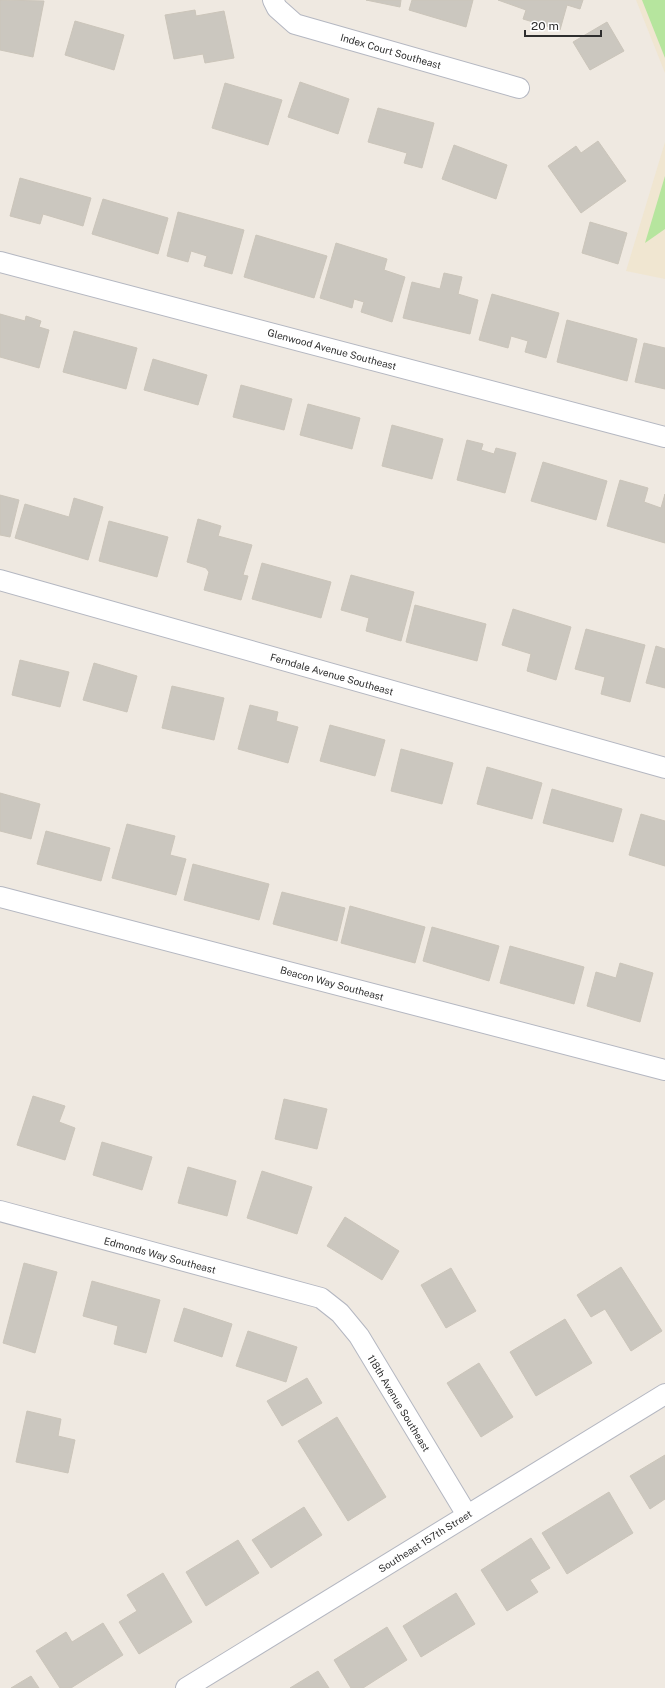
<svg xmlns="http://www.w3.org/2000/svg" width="665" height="1688" font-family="'Public Sans',sans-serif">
<rect width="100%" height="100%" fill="#efe9e1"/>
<path fill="#f0e6d1" d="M 636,0 L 665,0 L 665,73 Z
M 665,142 L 665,279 L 626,271 Z"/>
<path fill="#b6e59e" d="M 642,0 L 665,0 L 665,58 Z
M 665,176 L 665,229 L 645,243 Z"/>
<path fill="#cbc7bf" stroke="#cbc5ba" d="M 0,0 L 44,1 L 33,57 L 0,50 Z
M 366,0 L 401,0 L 400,7 Z
M 412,0 L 473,0 L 466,27 L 409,10 Z
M 498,0 L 583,0 L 580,9 L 567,5 L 560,30 L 523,19 L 526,10 Z
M 195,10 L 196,16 L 224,11 L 234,58 L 205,63 L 203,54 L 174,59 L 165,15 Z
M 75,21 L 124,35 L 114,70 L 65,55 Z
M 607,22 L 624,51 L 590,70 L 573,42 Z
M 300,82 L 349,99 L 338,134 L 288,117 Z
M 225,83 L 282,100 L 268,145 L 212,128 Z
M 378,108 L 434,123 L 422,168 L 404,163 L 407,153 L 368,142 Z
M 598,141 L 626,181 L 581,213 L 548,166 L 576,146 L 581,153 Z
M 454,145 L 507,165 L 496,199 L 442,179 Z
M 20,178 L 91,198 L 83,226 L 43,214 L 40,224 L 10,216 Z
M 103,199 L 168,218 L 158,254 L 92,234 Z
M 178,212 L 244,230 L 232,274 L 204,266 L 207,256 L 191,251 L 188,262 L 167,256 Z
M 590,222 L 627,233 L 618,264 L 582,253 Z
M 256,235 L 327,256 L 314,298 L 244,277 Z
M 336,243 L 387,259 L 384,270 L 405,277 L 392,322 L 361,312 L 364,302 L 354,299 L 352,308 L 320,298 Z
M 444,273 L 462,277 L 458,294 L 478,300 L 470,334 L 403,318 L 412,282 L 440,289 Z
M 492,294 L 559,313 L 546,358 L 525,352 L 528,341 L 511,336 L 508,348 L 479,340 Z
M 0,314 L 25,321 L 26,316 L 41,321 L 39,327 L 49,330 L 39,368 L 0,357 Z
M 567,320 L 637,339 L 627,381 L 557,362 Z
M 74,331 L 137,348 L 126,389 L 63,372 Z
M 644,343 L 665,348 L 665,389 L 635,382 Z
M 153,359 L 207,375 L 198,405 L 144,390 Z
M 241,385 L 292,399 L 284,430 L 233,417 Z
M 308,404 L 360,418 L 352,449 L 300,435 Z
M 392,425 L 443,439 L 432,479 L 382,466 Z
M 467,440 L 483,444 L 481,450 L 494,454 L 496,448 L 516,453 L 505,493 L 457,480 Z
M 543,462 L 607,481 L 596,520 L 531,501 Z
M 620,480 L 648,488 L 644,502 L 661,508 L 665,494 L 665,543 L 607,526 Z
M 0,495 L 19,500 L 10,537 L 0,535 Z
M 74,498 L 103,507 L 88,560 L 15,538 L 25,504 L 69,517 Z
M 198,519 L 221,526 L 218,536 L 252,545 L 243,575 L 248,576 L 241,600 L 204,590 L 209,572 L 206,568 L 187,562 Z
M 109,521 L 168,537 L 157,577 L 99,561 Z
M 262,563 L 331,582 L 321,618 L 252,599 Z
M 351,575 L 414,592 L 401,641 L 366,631 L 369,618 L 341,610 Z
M 415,605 L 486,624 L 477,661 L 406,642 Z
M 513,609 L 571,627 L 556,680 L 527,671 L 531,654 L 502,645 Z
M 586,629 L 645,645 L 630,702 L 601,694 L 605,677 L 575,669 Z
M 656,646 L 665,649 L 665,688 L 646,683 Z
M 20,660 L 69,672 L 60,707 L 12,695 Z
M 94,663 L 137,676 L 127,712 L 83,700 Z
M 172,686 L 224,698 L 214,740 L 162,728 Z
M 250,705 L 278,712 L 276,721 L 298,727 L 288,763 L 238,749 Z
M 330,725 L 385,740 L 375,776 L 320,761 Z
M 401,749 L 453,763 L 442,804 L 391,791 Z
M 487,767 L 542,783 L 532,819 L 477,804 Z
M 552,789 L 622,809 L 613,842 L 543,823 Z
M 0,793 L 40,804 L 31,839 L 0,831 Z
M 641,814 L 665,821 L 665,866 L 629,855 Z
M 127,824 L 175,836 L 170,855 L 186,859 L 176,895 L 112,878 Z
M 46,831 L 110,848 L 101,881 L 37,864 Z
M 193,864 L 269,884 L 259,920 L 184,900 Z
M 282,892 L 345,908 L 337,941 L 273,924 Z
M 350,906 L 425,927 L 415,963 L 341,943 Z
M 432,927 L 499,946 L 489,981 L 423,961 Z
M 510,946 L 584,967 L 574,1004 L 500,983 Z
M 620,963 L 653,973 L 640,1022 L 587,1006 L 596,972 L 616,978 Z
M 33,1096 L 65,1106 L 59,1122 L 75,1128 L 65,1160 L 17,1145 Z
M 284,1099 L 327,1109 L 317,1149 L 275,1139 Z
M 102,1142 L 152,1157 L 142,1190 L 93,1175 Z
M 188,1167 L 236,1181 L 227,1216 L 178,1203 Z
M 262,1171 L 312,1187 L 297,1234 L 247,1218 Z
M 345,1217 L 399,1251 L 382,1280 L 327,1246 Z
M 24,1263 L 57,1272 L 35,1353 L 3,1343 Z
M 621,1267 L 662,1331 L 631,1351 L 605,1309 L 591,1317 L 577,1295 Z
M 451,1268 L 476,1311 L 446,1328 L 421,1285 Z
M 92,1281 L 160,1300 L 146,1353 L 114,1344 L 118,1326 L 83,1316 Z
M 184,1308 L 232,1324 L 222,1357 L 174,1341 Z
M 565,1319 L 592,1363 L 536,1396 L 510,1352 Z
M 248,1331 L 297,1347 L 286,1382 L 236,1366 Z
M 479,1363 L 513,1417 L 481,1437 L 447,1383 Z
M 307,1378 L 322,1403 L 282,1426 L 267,1401 Z
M 27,1411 L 61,1419 L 58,1436 L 75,1440 L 68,1473 L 16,1462 Z
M 337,1417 L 386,1497 L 348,1521 L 298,1441 Z
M 665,1455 L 665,1499 L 650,1509 L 630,1476 Z
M 609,1492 L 633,1533 L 567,1574 L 542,1533 Z
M 304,1507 L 322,1535 L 271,1568 L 252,1540 Z
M 531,1538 L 550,1568 L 530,1580 L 538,1592 L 507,1611 L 481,1570 Z
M 238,1540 L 259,1573 L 206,1606 L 186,1572 Z
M 163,1573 L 192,1622 L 139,1654 L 119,1622 L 137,1611 L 127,1595 Z
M 456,1593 L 475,1624 L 421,1657 L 403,1626 Z
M 103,1623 L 123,1655 L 71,1688 L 60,1688 L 36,1651 L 66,1632 L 72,1642 Z
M 387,1627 L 407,1660 L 363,1688 L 351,1688 L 334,1660 Z
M 318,1671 L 329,1688 L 290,1688 Z
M 31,1676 L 39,1688 L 11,1688 Z"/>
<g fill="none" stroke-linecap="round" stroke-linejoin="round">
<g stroke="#b4b7c1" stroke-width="22">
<path id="minor" d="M 273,0 L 277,8 L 295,24 L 519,88
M 0,262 L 665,437
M 0,580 L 665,768
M 0,897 L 665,1070
M 0,1211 L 321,1298 L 340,1313 L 359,1336 L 467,1515
M 186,1688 L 665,1394"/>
</g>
<use href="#minor" stroke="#fff" stroke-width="20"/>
</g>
<g text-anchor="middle" stroke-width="3" stroke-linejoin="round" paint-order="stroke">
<g font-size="10" fill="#2e2e2e" stroke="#fff">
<text transform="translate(391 51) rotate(16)" y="4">Index Court Southeast</text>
<text transform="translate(332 349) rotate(15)" y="4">Glenwood Avenue Southeast</text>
<text transform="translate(332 674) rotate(16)" y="4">Ferndale Avenue Southeast</text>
<text transform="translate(332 983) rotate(15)" y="4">Beacon Way Southeast</text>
<text transform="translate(160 1255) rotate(15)" y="4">Edmonds Way Southeast</text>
<text transform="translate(399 1403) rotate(59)" y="4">118th Avenue Southeast</text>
<text transform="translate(425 1541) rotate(-32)" y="4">Southeast 157th Street</text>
</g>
</g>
<path d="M525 30v6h76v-6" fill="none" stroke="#2e2e2e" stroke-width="2"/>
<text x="531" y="30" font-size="12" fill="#2e2e2e" stroke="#ffffff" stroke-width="3" paint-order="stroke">20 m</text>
</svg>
